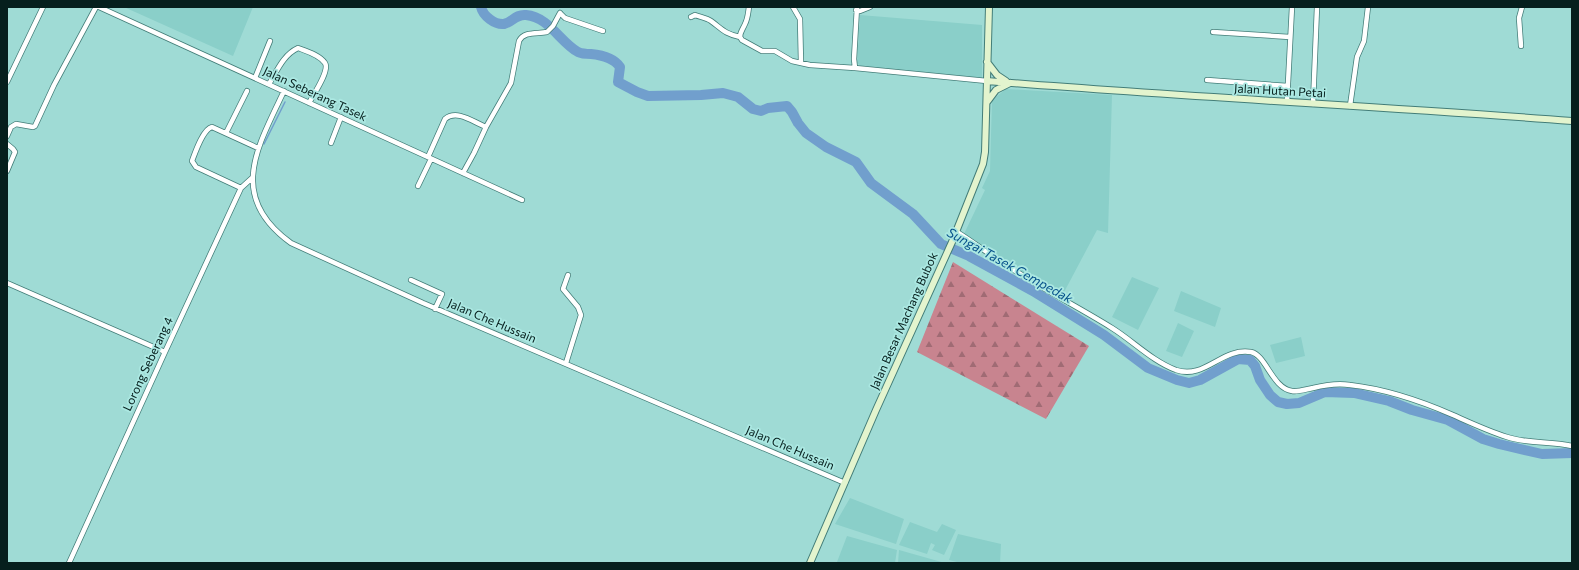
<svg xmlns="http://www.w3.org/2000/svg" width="1579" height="570" font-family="Commissioner,sans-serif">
<defs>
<pattern id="forest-firs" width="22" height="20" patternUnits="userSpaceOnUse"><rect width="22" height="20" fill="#c8848f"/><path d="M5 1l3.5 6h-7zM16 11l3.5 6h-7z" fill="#a06b74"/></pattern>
</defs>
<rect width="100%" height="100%" fill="#9fdbd5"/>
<path fill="#8acfc9" d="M 124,7 L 253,7 L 233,56 Z
M 860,15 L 982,25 L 982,78 L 862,67 L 857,63 Z
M 1006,89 L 1112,95 L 1108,233 L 1097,230 L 1062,296 L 1004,264 L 964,234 L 985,190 L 982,188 L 990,171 L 992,100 Z
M 1132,277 L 1159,288 L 1138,330 L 1112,317 Z
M 1181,291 L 1221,308 L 1215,327 L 1174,311 Z
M 1178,323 L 1194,331 L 1182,357 L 1166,351 Z
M 1301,337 L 1305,356 L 1276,363 L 1270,345 Z
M 850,498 L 904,519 L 896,544 L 835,524 Z
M 910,522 L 937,532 L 942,524 L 956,530 L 944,555 L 932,550 L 935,545 L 931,543 L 927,554 L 899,545 Z
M 958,534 L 1001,544 L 1000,563 L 961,563 L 949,560 Z
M 847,536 L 897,550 L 895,563 L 837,562 Z
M 899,550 L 945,563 L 898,563 Z"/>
<path fill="url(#forest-firs)" d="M 953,262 L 1089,346 L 1046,419 L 917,352 Z"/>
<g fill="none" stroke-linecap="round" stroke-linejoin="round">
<path stroke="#719fcd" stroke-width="1.5" d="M 264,144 L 285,102"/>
<path stroke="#719fcd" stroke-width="10" d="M 481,7 C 483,16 495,25 504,24 C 513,22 515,14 526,15 C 549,17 560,42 578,52 C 582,54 587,54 591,54 C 601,55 614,58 620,67 L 618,82 L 637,92 L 648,96 L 701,95 L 723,93 L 738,97 L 753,109 L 761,111 L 768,108 L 787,106 L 792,112 L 798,123 L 806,133 L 826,147 L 856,162 L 871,183 L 913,214 L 941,244 L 969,256 L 1033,291 L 1104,335 L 1148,368 L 1177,380 L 1189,383 L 1200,380 L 1238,359 L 1250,360 L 1255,366 L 1260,380 L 1270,395 L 1278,402 L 1287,404 L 1299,403 L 1325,392 L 1354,393 L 1389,401 L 1412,410 L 1448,420 L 1483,439 L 1499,444 L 1542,454 L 1572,453"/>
<g stroke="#437d78" stroke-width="6">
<path id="street" d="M 99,7 L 522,200
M 793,7 L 800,19 L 801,63
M 856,10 L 860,11 L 870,7
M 560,13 L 565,18 L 603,31
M 691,17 L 695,15 C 700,17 707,18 711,21 C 722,29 725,34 740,37 L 742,40 L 762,51 L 775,51 L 792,61 L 810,65 L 855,68 L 987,81
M 1213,32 L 1290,37
M 740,37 C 740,32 743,29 745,24 C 748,18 748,13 749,7
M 1521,46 L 1519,18 L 1522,7
M 855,68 L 854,59 L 857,7
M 255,78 L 270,41
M 1207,80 L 1288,86
M 7,82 L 43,7
M 269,84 C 277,71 283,55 298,48 C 306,51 320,55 325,63 C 330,71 313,95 309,103
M 284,91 C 257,148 227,197 291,243 L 423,303 L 845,483
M 1287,102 L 1292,7
M 1313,104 L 1317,7
M 1350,106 L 1357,57 L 1364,41 L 1368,7
M 226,133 L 247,91
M 7,136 L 11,127 L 16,124 L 33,127 L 35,126 L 54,85 L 96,7
M 331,143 L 341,117
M 7,144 L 13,149 L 15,152 L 7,171
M 428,157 L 445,119 C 457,109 473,122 486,127
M 463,173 L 474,153 L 486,127 L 511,83 L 519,41 C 524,31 537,34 547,32 L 553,26 L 560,13
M 418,186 L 431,159
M 241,188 L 196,167 L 192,161 C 195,153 203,129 212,127 L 258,148
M 957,232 C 976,244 994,258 1014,270 C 1046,291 1080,308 1112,328 C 1133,341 1152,361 1176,370 C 1205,380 1222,347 1251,352 C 1266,355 1272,388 1292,391 C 1298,392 1307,389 1313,388 C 1325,385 1337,383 1350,385 C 1385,389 1421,401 1453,415 C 1471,423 1488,431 1507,437 C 1528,444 1551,441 1572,446
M 411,280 L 442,294 L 435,309
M 7,283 L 165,352
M 566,363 L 581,315 L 578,307 L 563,289 L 568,275
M 69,563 L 165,352 L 241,188 L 252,178"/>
</g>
<g stroke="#437d78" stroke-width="8">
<path id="secondary" d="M 987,62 L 997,75 L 1006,81
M 987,81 C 1182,97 1377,106 1572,121
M 987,102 L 996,90 L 1010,83
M 810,563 L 876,410 L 952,242 L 983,164 L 985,152 L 989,7"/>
</g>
<use href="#street" stroke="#fff" stroke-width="4.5"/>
<use href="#secondary" stroke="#e3f4ce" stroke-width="6"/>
</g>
<g text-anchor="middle" stroke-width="3.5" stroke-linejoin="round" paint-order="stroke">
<g font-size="12" fill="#061f1d" stroke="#abe8e2">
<text transform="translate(1280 91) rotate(3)" y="4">Jalan Hutan Petai</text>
<text transform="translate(315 94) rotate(25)" y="4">Jalan Seberang Tasek</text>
<text transform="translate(492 321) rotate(23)" y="4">Jalan Che Hussain</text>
<text transform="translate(904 321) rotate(-66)" y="4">Jalan Besar Machang Bubok</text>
<text transform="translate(148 364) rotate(-65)" y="4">Lorong Seberang 4</text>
<text transform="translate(790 448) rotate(23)" y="4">Jalan Che Hussain</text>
</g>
<g font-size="13" font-style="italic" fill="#07528b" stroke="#abe8e2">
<text transform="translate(1010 265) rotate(29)" y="5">Sungai Tasek Cempedak</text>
</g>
</g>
<rect width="1579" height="570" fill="none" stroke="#061f1d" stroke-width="16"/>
</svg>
